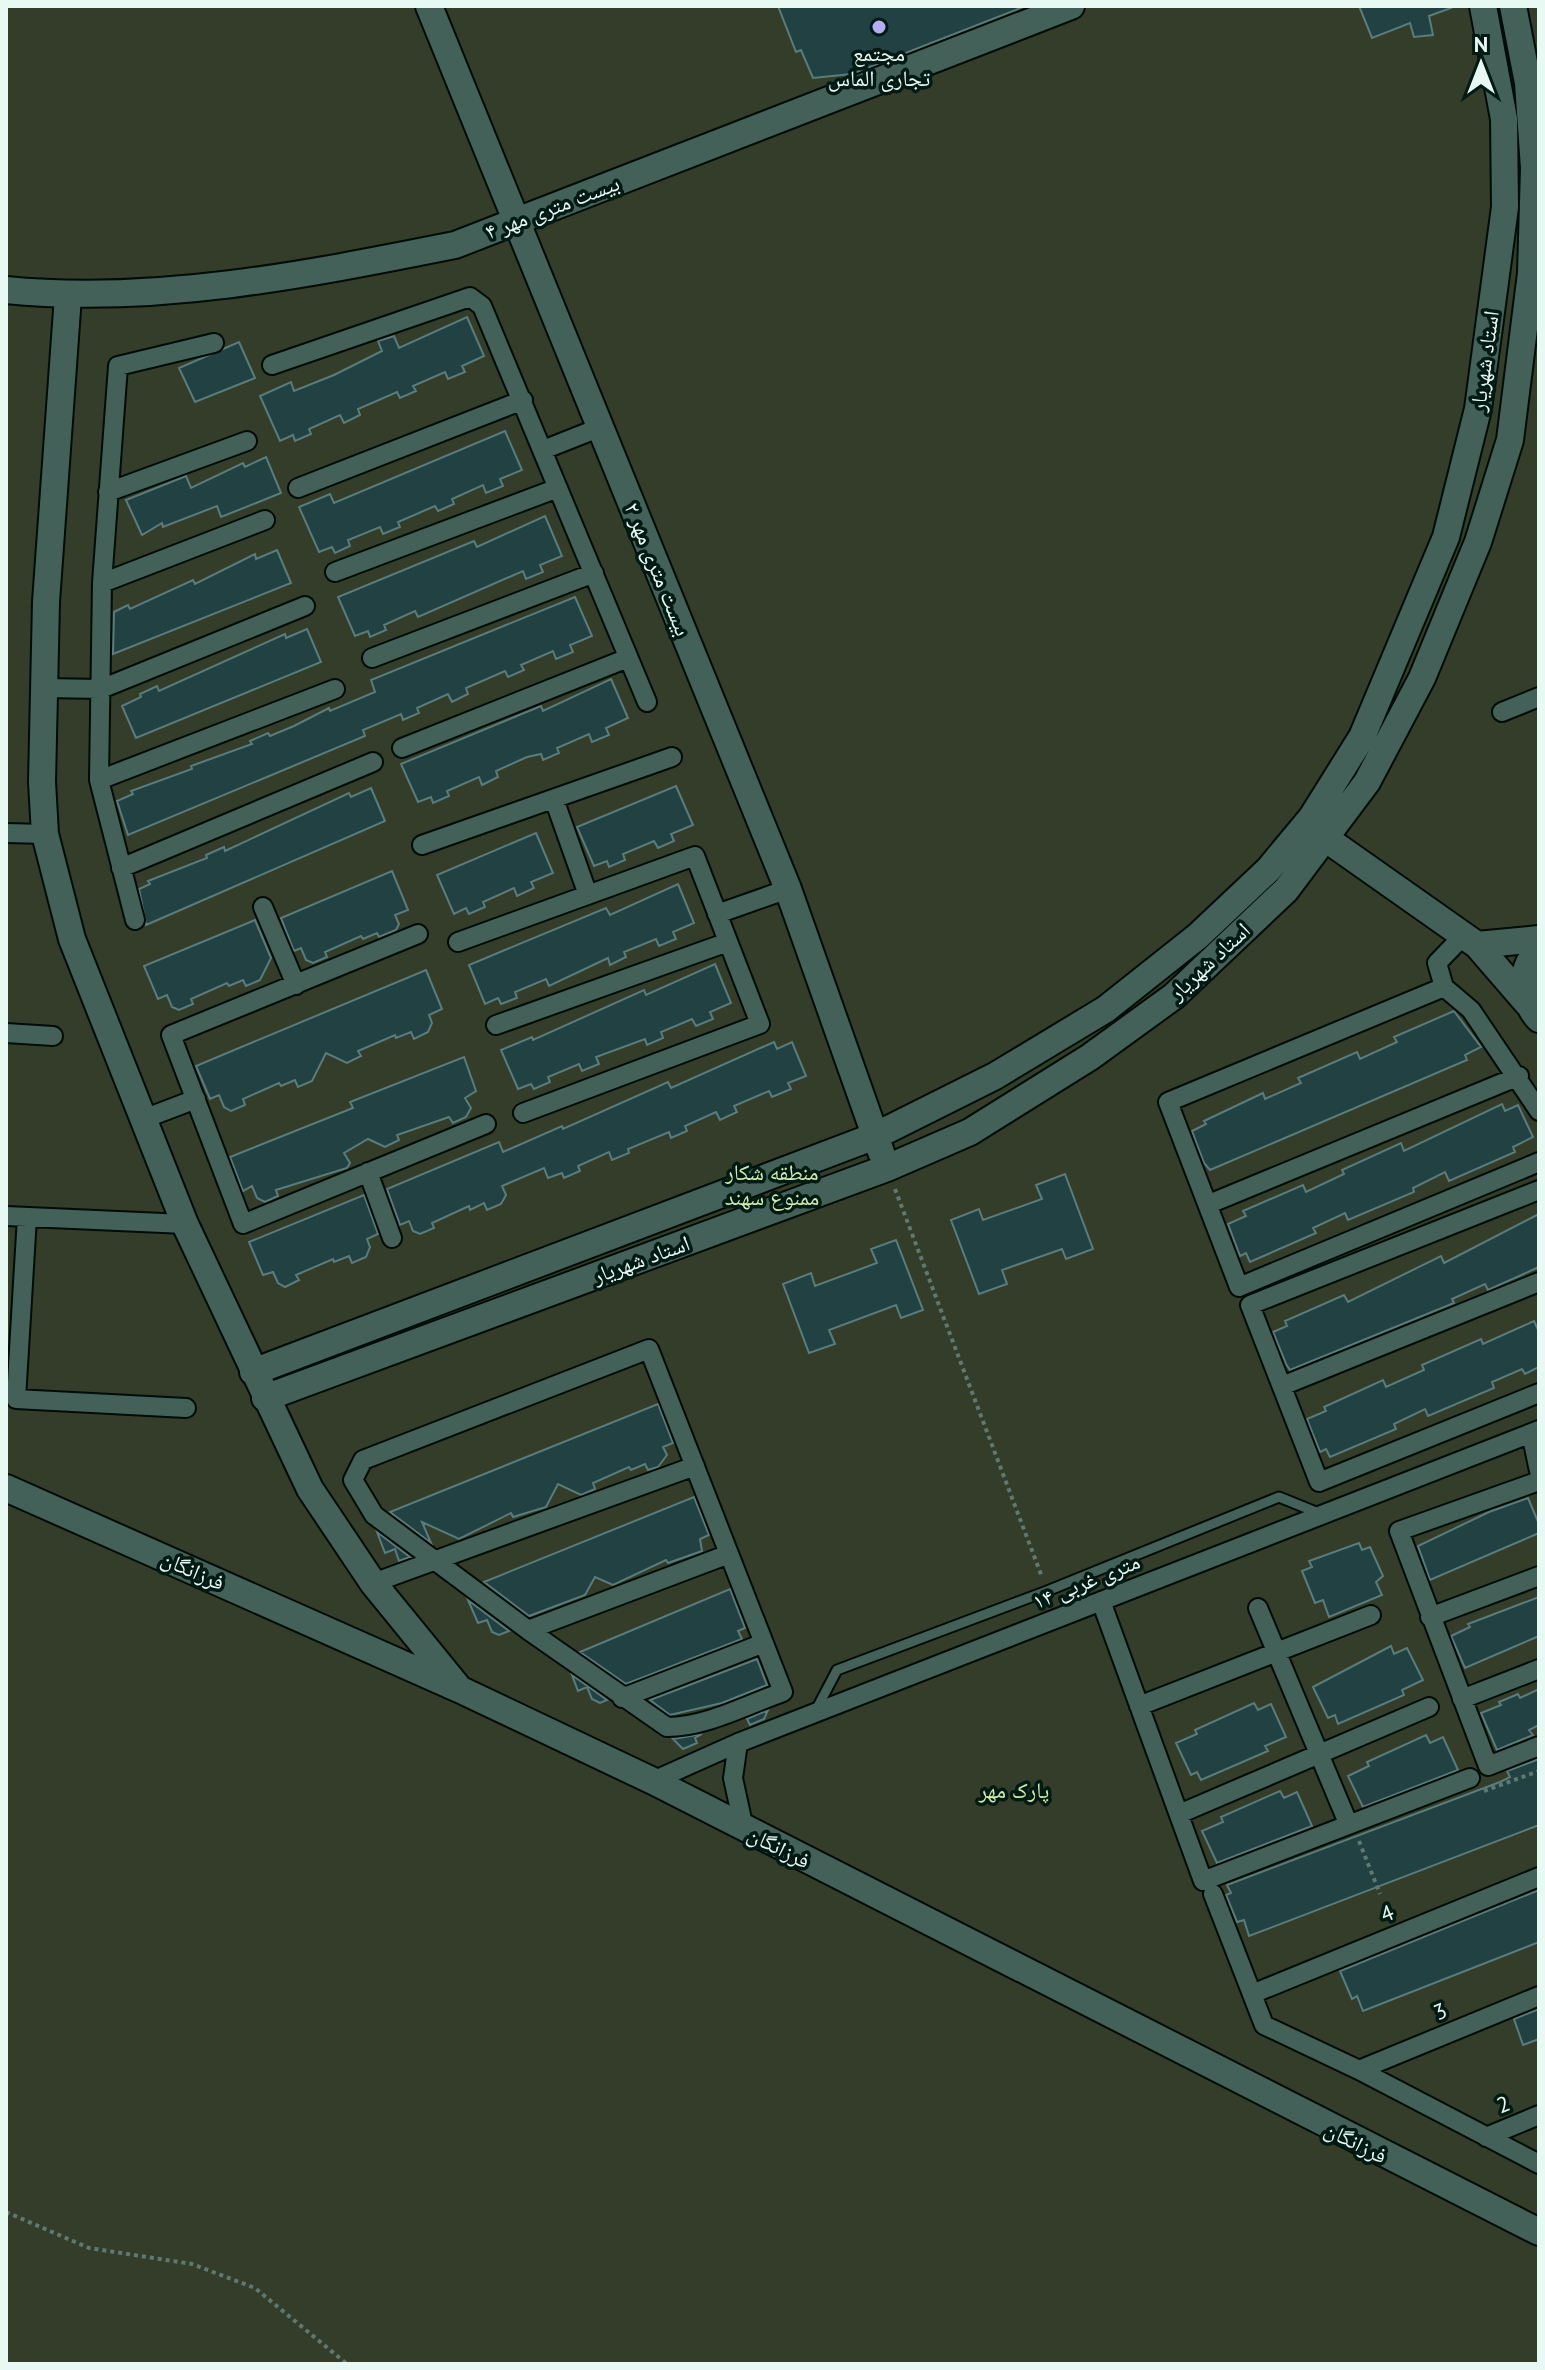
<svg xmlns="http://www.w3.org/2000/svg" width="1545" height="2370" font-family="'PT Sans','Noto Naskh Arabic',sans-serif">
<rect width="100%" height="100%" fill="#06241d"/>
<path fill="#343d29" d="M 6,6 L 1539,6 L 1539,2364 L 6,2364 Z"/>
<path fill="#214142" stroke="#5b7c7d" stroke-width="2" d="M 778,6 L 1022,6 L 1023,7 L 852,74 L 813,78 L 801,50 L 796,52 Z
M 1359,6 L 1450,6 L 1451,8 L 1429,16 L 1433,35 L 1414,37 L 1410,23 L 1372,38 Z
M 467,317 L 484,356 L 462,366 L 465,372 L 448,379 L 445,372 L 413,386 L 416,391 L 400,398 L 397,392 L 358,409 L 360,415 L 344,423 L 340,415 L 309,429 L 311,434 L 295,441 L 293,435 L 280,441 L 260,396 L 291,382 L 294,391 L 334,375 L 382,351 L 378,341 L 394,336 L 399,348 Z
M 239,342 L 255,378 L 195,402 L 179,368 Z
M 505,431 L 522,470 L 500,479 L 503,486 L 486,493 L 483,485 L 452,499 L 454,504 L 438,511 L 435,506 L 398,522 L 400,527 L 383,534 L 380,527 L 348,540 L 350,546 L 335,553 L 332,547 L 319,552 L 299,507 L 330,494 L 334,503 Z
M 266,457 L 281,493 L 221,517 L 217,506 L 163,527 L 162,523 L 142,535 L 126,500 L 186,476 L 191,488 L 243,463 L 245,467 Z
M 545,516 L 562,556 L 540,565 L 543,572 L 526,579 L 523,571 L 418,617 L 415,611 L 384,625 L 386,630 L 370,637 L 368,631 L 355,636 L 338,597 L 474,541 L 477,547 Z
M 277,550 L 291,583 L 113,654 L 114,612 L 128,605 L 130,609 L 193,580 L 195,584 L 255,554 L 256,559 Z
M 575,597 L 592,636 L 570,645 L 573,652 L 556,659 L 553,651 L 521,665 L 524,670 L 508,677 L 505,671 L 466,688 L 468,694 L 452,702 L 448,694 L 417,708 L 419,713 L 403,720 L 401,714 L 363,730 L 365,736 L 128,835 L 117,801 L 133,794 L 131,791 L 192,769 L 191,766 L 252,744 L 250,741 L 268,733 L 270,736 L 294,726 L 329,708 L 330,711 L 375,692 L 371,680 Z
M 307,629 L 321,662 L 136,738 L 122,706 L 141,697 L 140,694 L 157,686 L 159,691 L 285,634 L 286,638 Z
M 611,679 L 628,718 L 606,728 L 609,735 L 592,742 L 589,734 L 557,748 L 559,753 L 543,760 L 541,754 L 527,757 L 496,771 L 498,777 L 482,785 L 479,777 L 447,791 L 449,796 L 433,803 L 431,797 L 418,802 L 401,764 L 541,706 L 543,711 Z
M 676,786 L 693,825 L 671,834 L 674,841 L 658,848 L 654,841 L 623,854 L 625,860 L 609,867 L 607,861 L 594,866 L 577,827 Z
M 371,788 L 385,821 L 146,925 L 139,889 L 150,884 L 148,881 L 207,858 L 206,855 L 224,847 L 225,851 L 349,793 L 351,797 Z
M 536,833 L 553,873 L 531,882 L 534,888 L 517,896 L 514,888 L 483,902 L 485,907 L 469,914 L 466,908 L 454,914 L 437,875 Z
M 392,871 L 408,910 L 395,915 L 399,924 L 396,930 L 379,937 L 377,933 L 363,939 L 361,936 L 325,952 L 327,957 L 313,963 L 306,960 L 301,948 L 294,951 L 281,918 Z
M 678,884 L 694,923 L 673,932 L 676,939 L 659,946 L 656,939 L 624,952 L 626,957 L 610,965 L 608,958 L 549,986 L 546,979 L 515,992 L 517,998 L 501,1004 L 498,998 L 485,1004 L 469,965 L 606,908 L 610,915 Z
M 255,920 L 271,958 L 260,980 L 246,986 L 243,980 L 229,986 L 227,983 L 191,999 L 193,1004 L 179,1010 L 172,1007 L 167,995 L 158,999 L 144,966 Z
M 715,964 L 731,1003 L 710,1012 L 713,1019 L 696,1026 L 692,1019 L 661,1032 L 663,1038 L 647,1045 L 645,1039 L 596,1057 L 599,1064 L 582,1071 L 579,1064 L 548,1077 L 550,1082 L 534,1089 L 531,1084 L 518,1089 L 501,1050 L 532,1037 L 533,1040 L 644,990 L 646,995 Z
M 426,970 L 442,1009 L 429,1015 L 432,1023 L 428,1032 L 414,1039 L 411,1032 L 396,1038 L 395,1035 L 358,1051 L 361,1056 L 347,1063 L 326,1053 L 312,1081 L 298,1087 L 295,1080 L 281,1086 L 279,1083 L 243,1099 L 245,1105 L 231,1111 L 224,1107 L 219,1095 L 210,1099 L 196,1066 Z
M 1454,1011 L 1481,1047 L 1465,1055 L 1467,1060 L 1210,1170 L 1204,1163 L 1192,1131 L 1206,1124 L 1204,1121 L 1263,1093 L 1265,1099 L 1301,1083 L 1298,1078 L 1357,1052 L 1360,1059 L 1397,1042 L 1394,1037 Z
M 774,1042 L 777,1049 L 792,1042 L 806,1076 L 788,1083 L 791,1089 L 772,1097 L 769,1091 L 734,1106 L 737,1112 L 720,1120 L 716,1112 L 685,1126 L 687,1131 L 671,1138 L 669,1132 L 628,1149 L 629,1153 L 612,1160 L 609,1152 L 578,1166 L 580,1171 L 564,1178 L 562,1173 L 548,1178 L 544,1168 L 502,1186 L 506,1195 L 501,1204 L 487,1210 L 484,1203 L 470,1210 L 469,1206 L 432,1223 L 434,1228 L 420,1234 L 413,1231 L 409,1221 L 400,1225 L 387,1189 L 499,1142 L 503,1152 L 562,1126 L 563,1129 L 668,1082 L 671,1088 Z
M 464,1057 L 476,1091 L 465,1098 L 471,1108 L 466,1117 L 453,1123 L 449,1117 L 397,1135 L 399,1140 L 385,1147 L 368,1139 L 344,1153 L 350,1163 L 347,1168 L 276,1190 L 278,1196 L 265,1202 L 257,1198 L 252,1186 L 243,1191 L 230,1157 L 353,1108 L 350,1102 Z
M 1502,1104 L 1505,1111 L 1518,1105 L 1533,1137 L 1513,1147 L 1515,1152 L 1449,1181 L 1445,1172 L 1413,1188 L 1414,1192 L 1348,1220 L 1345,1213 L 1313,1228 L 1316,1233 L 1250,1262 L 1246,1253 L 1240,1256 L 1228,1224 L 1246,1216 L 1243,1211 L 1303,1185 L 1306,1192 L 1344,1174 L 1342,1170 L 1401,1143 L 1404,1151 Z
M 1065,1174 L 1093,1249 L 1066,1259 L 1062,1249 L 1002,1270 L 1007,1284 L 979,1294 L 951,1220 L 979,1209 L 983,1220 L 1042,1199 L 1036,1185 Z
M 364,1195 L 378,1234 L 367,1239 L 370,1247 L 366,1257 L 352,1263 L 349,1256 L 334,1262 L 333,1259 L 296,1275 L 299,1280 L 285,1287 L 278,1283 L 273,1272 L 263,1275 L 249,1242 Z
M 1539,1214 L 1539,1267 L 1488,1290 L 1485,1284 L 1452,1299 L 1454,1303 L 1290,1370 L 1286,1364 L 1273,1332 L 1287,1326 L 1285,1321 L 1344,1295 L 1348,1302 L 1441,1256 L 1444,1263 Z
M 896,1240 L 923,1310 L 901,1318 L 896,1305 L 829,1330 L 835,1344 L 809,1353 L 783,1284 L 811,1273 L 815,1286 L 877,1263 L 871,1249 Z
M 1534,1321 L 1539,1332 L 1539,1367 L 1525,1374 L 1522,1369 L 1492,1382 L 1494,1388 L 1428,1416 L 1425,1409 L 1394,1424 L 1396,1429 L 1330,1457 L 1326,1449 L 1320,1452 L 1307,1419 L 1326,1411 L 1324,1407 L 1383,1380 L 1386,1387 L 1424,1370 L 1422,1365 L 1481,1339 L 1483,1344 Z
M 658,1404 L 673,1443 L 663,1447 L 667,1455 L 658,1467 L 648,1470 L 645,1464 L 631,1470 L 629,1467 L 593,1483 L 595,1489 L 581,1495 L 558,1484 L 546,1507 L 513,1517 L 511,1513 L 459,1539 L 422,1522 L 431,1543 L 390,1512 Z
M 694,1497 L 709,1535 L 700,1539 L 702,1551 L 668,1563 L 666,1560 L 613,1585 L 595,1577 L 585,1595 L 529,1616 L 484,1582 Z
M 1528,1498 L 1539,1524 L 1539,1533 L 1430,1580 L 1418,1546 L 1489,1512 Z
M 377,1532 L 410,1557 L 399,1561 L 395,1549 L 385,1553 Z
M 1359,1543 L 1362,1550 L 1370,1547 L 1383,1576 L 1376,1582 L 1382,1595 L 1329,1617 L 1323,1600 L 1315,1603 L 1302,1571 L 1312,1567 L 1309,1561 Z
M 730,1589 L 745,1628 L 738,1631 L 742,1639 L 626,1684 L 580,1652 Z
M 1539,1597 L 1539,1636 L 1465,1668 L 1451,1636 L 1470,1627 L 1468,1624 Z
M 468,1600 L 509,1631 L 499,1635 L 492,1632 L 487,1620 L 478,1623 Z
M 1391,1646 L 1394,1654 L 1407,1648 L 1423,1680 L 1402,1690 L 1404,1695 L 1338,1724 L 1335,1715 L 1328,1718 L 1313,1687 Z
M 757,1659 L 767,1685 L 722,1703 L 670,1715 L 650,1700 Z
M 572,1675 L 607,1700 L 600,1703 L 592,1699 L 587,1687 L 578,1691 Z
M 1539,1689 L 1539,1725 L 1529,1730 L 1533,1735 L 1497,1750 L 1481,1713 L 1501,1705 L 1499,1702 L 1518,1694 L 1520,1698 Z
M 1254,1703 L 1258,1710 L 1271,1704 L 1286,1737 L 1265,1746 L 1268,1751 L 1201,1780 L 1197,1772 L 1191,1775 L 1176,1743 L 1197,1734 L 1195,1730 Z
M 768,1710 L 764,1719 L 750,1725 L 747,1719 Z
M 702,1734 L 695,1738 L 697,1743 L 683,1749 L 673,1739 Z
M 1426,1735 L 1430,1743 L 1443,1737 L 1458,1770 L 1363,1807 L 1348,1776 L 1369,1766 L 1367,1762 Z
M 1539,1759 L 1539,1825 L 1249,1936 L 1244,1920 L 1237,1922 L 1226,1895 L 1231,1893 L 1227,1885 L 1500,1782 L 1510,1777 L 1507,1771 Z
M 1280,1791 L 1284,1798 L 1297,1792 L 1312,1826 L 1217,1863 L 1202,1831 L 1223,1822 L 1221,1817 Z
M 1539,1890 L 1539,1942 L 1363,2011 L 1357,1996 L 1352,1999 L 1340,1971 Z
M 1539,2009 L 1539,2039 L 1523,2045 L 1514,2019 Z"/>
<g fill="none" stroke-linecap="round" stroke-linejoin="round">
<g stroke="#000c07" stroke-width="13">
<path id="lane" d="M 816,1710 L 837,1670 L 1047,1591 L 1279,1497 L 1321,1514"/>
</g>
<g stroke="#000c07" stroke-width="22">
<path id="street" d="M 272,365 L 470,297 L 482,306 L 647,702
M 543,450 L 601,427
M 298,488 L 523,400
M 108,492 L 247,441
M 335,572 L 558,488
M 102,583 L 265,520
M 372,658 L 594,573
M 44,688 L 101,689 L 305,606
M 1502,712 L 1539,697
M 402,748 L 628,658
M 99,780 L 335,689
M 554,799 L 588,895
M 6,833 L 45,834
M 422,845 L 672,757
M 121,868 L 373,762
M 263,907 L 296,985
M 717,914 L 788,889
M 135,920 L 99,780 L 102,583 L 118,366 L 214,343
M 418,934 L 171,1035 L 243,1224 L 486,1124
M 1463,936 L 1437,963 L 1444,987 L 1471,1010 L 1539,1111
M 458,942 L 695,856 L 760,1024 L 523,1113
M 1444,987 L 1168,1102 L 1239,1287 L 1539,1162
M 496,1025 L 728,942
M 6,1033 L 53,1036
M 146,1118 L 196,1099
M 368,1172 L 392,1238
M 1539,1190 L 1250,1305 L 1319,1482 L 1539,1393
M 1209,1204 L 1519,1076
M 6,1216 L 185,1224
M 27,1217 L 16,1399 L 186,1408
M 649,1349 L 783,1692 C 746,1705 706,1727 667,1727 L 528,1630 L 374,1515 L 353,1480 L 363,1460 Z
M 1282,1386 L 1539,1282
M 1531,1433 L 1539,1471
M 1539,1481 L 1399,1531 L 1488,1766 L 1539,1746
M 373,1583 L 695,1466
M 1101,1601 L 1203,1881 L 1470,1778
M 1258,1608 L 1348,1823
M 1430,1617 L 1539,1576
M 528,1630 L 729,1554
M 622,1698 L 764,1643
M 1462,1699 L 1539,1669
M 1139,1706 L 1371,1615
M 738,1743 L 733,1778 L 744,1829
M 653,1781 L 738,1743 L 1539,1430
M 1179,1814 L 1429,1707
M 1213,1894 L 1264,2025 L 1359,2070 L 1539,2164
M 1252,1994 L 1539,1877
M 1359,2070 L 1539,1996
M 1486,2137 L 1539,2115"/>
</g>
<g stroke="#000c07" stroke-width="30">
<path id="secondary" d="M 429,6 L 788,889 L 881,1152
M 6,290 C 155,305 309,274 455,245 L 1071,6
M 68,296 L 46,602 L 42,782 L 45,834 L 72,939 L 185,1224 L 310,1489 L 373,1583 L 457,1686
M 1325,838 L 1477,945 L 1528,1004
M 1477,945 L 1539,939
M 1539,949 C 1519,970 1520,998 1539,1019
M 253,1372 L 875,1136 L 995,1076 L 1106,1009 L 1198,936 L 1268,870 L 1312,817 L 1362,737 L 1446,537 L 1478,409 L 1505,207 L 1504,119 L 1483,6
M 265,1398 L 887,1168 L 970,1132 L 1090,1057 L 1174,996 L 1286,890 L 1367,782 L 1422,678 L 1478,542 L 1510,440 L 1531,273 L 1534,168 L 1528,83 L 1513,6
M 6,1488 L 459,1689 L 653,1781 L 1539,2232"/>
</g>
<path stroke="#5f7871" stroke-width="4" stroke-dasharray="4 4" stroke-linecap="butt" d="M 895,1189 L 1042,1577
M 1484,1791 L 1539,1771
M 1359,1841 L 1380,1894
M 6,2212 L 89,2248 L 192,2264 L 255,2288 L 347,2364"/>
<use href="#lane" stroke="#436158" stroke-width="9"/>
<use href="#street" stroke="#436158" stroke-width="18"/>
<use href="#secondary" stroke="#436158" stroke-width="26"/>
</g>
<circle fill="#b6abf8" stroke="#001b14" stroke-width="3" cx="879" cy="27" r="8"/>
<g text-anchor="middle" stroke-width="7" stroke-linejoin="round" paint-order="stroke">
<g font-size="22" fill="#e8f8f3" stroke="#001b14">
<text x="879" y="61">مجتمع<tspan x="879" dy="25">تجاری الماس</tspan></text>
</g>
<g font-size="22" fill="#e8f8f3" stroke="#001b14">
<text transform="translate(552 207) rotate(-21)" y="8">بیست متری مهر ۴</text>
<text transform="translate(1484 361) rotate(-82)" y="8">استاد شهریار</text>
<text transform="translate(658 569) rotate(68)" y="8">بیست متری مهر ۲</text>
<text transform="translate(1209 961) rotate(-43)" y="8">استاد شهریار</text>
<text transform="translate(641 1259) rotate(-20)" y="8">استاد شهریار</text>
<text transform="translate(193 1570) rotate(24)" y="8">فرزانگان</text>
<text transform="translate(1086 1581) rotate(-22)" y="8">۱۴ متری غربی</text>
<text transform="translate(779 1847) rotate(27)" y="8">فرزانگان</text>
<text transform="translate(1387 1913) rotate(-22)" y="8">4</text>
<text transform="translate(1440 2011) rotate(-22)" y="8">3</text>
<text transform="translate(1503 2104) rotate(-22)" y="8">2</text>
<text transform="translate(1356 2142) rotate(27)" y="8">فرزانگان</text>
</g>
<g font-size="22" fill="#d2ecaf" stroke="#001b14">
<text x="772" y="1180">منطقه شکار<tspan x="772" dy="25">ممنوع سهند</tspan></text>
<text x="1014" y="1798">پارک مهر</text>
</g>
</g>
<rect width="1545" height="2370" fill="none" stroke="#e8f8f3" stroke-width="16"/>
<g transform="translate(1481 64)" stroke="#001b14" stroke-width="6" paint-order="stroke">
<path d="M0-6L14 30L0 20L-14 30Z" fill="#e8f8f3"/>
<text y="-12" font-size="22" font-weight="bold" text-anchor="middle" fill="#e8f8f3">N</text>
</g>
</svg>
